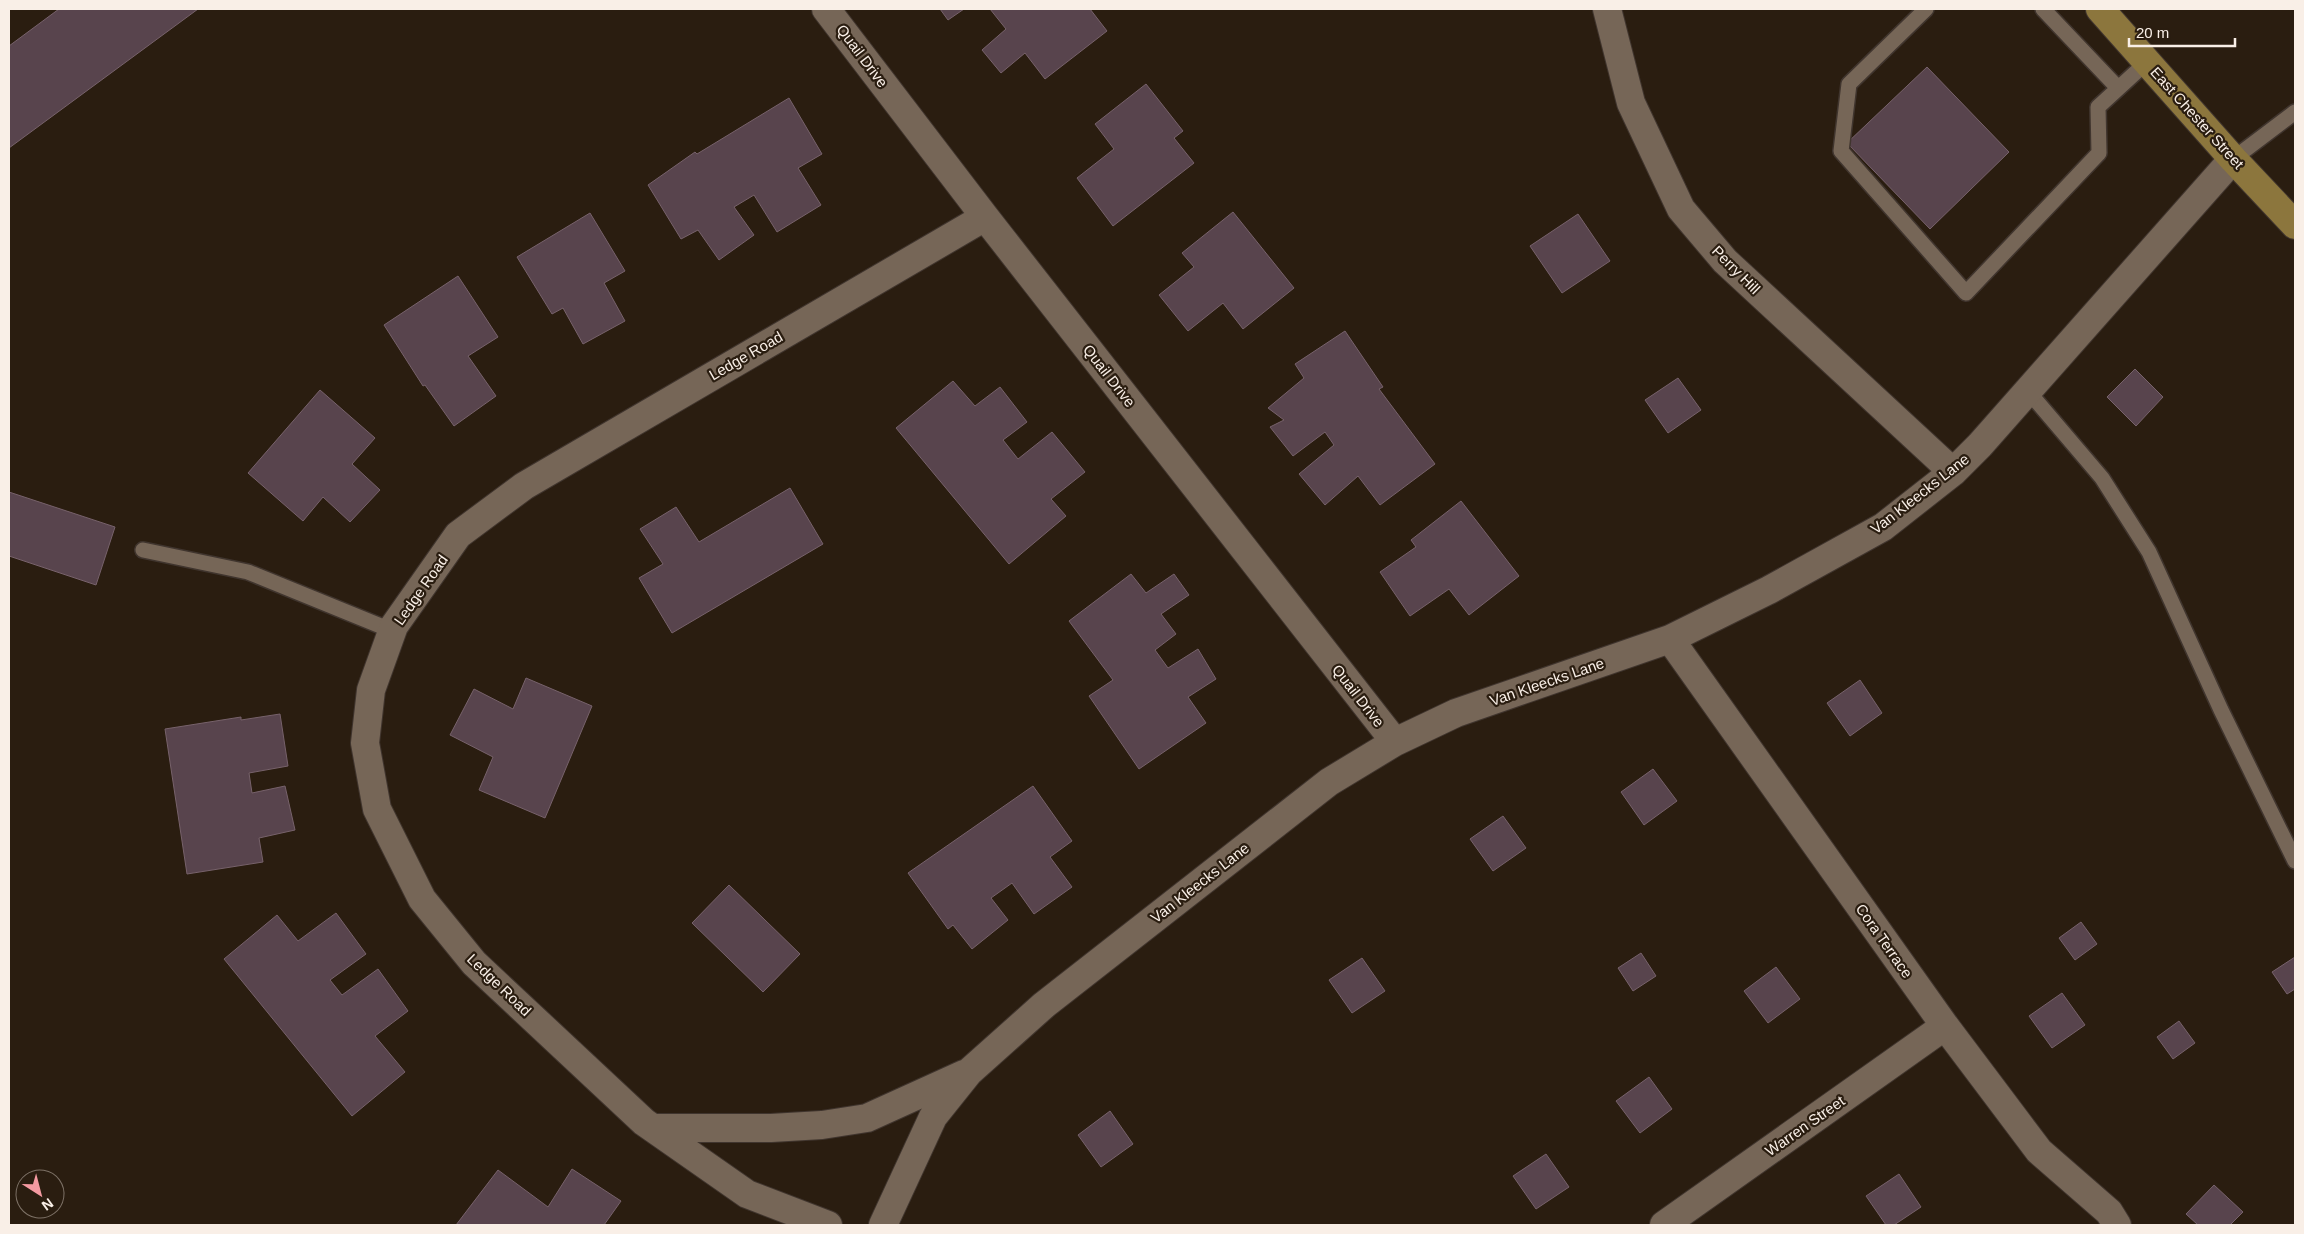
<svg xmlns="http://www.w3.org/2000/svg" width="2304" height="1234" font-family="Helvetica,sans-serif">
<rect width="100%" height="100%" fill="#2a1d10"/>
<path fill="#58444d" stroke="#77626b" d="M 59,9 L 198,9 L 9,148 L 9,46 Z
M 940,9 L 964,9 L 948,20 Z
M 990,9 L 1090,9 L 1107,31 L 1045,79 L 1025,53 L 1001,73 L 982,50 L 1006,29 Z
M 1927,67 L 2009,152 L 1930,229 L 1847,143 Z
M 1146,84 L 1183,131 L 1174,138 L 1194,163 L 1113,226 L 1077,178 L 1114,149 L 1095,124 Z
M 789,98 L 822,154 L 798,168 L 821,205 L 777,232 L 754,195 L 734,207 L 754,235 L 719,260 L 698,230 L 681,239 L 648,185 L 695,152 L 697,154 Z
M 1233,212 L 1294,288 L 1243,329 L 1223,303 L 1188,331 L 1159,295 L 1194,267 L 1182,253 Z
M 590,213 L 625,271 L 604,283 L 625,321 L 583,344 L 563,308 L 552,314 L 517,257 Z
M 1578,214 L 1610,261 L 1562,293 L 1530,246 Z
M 458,276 L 498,337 L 468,356 L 496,396 L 454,426 L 425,385 L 423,386 L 384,325 Z
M 1345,331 L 1383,387 L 1379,389 L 1435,464 L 1380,505 L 1358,476 L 1325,505 L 1299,474 L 1334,445 L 1325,432 L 1293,456 L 1270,427 L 1284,420 L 1268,408 L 1304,378 L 1295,364 Z
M 2135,369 L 2163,397 L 2136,426 L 2107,397 Z
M 1678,378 L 1701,410 L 1668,433 L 1645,400 Z
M 953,381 L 975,406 L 1000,387 L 1027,422 L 1003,440 L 1018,459 L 1052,432 L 1085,472 L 1051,499 L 1066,516 L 1009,564 L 896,428 Z
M 320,390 L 375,438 L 352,464 L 380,490 L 350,522 L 323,497 L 303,521 L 248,473 Z
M 790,488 L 823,544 L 672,633 L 639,578 L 663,564 L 640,529 L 676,507 L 699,542 Z
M 9,492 L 115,527 L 96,585 L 9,556 Z
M 1461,501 L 1519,576 L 1469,615 L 1449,589 L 1410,616 L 1380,572 L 1416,547 L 1411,540 Z
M 1131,574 L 1146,593 L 1174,574 L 1189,595 L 1161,614 L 1176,634 L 1155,650 L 1168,668 L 1198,649 L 1216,679 L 1188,697 L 1206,723 L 1139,769 L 1089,696 L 1113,680 L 1069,621 Z
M 526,678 L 592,706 L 545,818 L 479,790 L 493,757 L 450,735 L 474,689 L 513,709 Z
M 1860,680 L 1882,713 L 1850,736 L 1827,703 Z
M 280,714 L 288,766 L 249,773 L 252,793 L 285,786 L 295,830 L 259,838 L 263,862 L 187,874 L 165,729 L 241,717 L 241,720 Z
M 1653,769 L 1677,801 L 1644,825 L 1621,792 Z
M 1033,786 L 1072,841 L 1050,857 L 1072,887 L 1034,914 L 1012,883 L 991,898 L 1008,920 L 972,949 L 953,925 L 948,929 L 908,873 Z
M 1503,816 L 1526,848 L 1493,871 L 1470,839 Z
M 729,885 L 800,954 L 763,992 L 692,923 Z
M 336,913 L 366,954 L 330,980 L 342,995 L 378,969 L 408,1011 L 375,1036 L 405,1072 L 352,1116 L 224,959 L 277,915 L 298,941 Z
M 2081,922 L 2097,944 L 2075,960 L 2059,938 Z
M 1641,953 L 1656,976 L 1633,991 L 1618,968 Z
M 2295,957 L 2295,989 L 2287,994 L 2272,972 Z
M 1362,958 L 1385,991 L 1352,1013 L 1329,980 Z
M 1776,967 L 1800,999 L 1768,1023 L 1744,991 Z
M 2062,993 L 2085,1025 L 2052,1048 L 2029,1016 Z
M 2179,1021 L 2195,1043 L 2173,1059 L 2157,1037 Z
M 1649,1077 L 1672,1109 L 1640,1133 L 1616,1101 Z
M 1110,1111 L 1133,1144 L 1101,1167 L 1078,1135 Z
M 1546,1154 L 1569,1187 L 1536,1209 L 1513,1176 Z
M 572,1169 L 621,1201 L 604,1225 L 456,1225 L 498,1170 L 548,1207 Z
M 1899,1174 L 1921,1207 L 1894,1225 L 1886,1225 L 1866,1196 Z
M 2214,1185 L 2243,1212 L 2230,1225 L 2198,1225 L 2186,1214 Z"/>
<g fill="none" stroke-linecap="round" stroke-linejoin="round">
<g stroke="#40352e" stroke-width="18">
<path id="lane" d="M 1926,9 L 1849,84 L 1841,151 L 1966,293 L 2099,153 L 2098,107 L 2147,62
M 2043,9 L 2118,88
M 2233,159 L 2295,112
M 2028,391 L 2102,478 L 2149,552 L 2221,710 L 2295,861
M 143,550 L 248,572 L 393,631"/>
</g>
<g stroke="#40352e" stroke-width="30">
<path id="street" d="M 826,9 L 985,217 L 1395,742
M 1607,9 L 1631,103 L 1681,209 L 1725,261 L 1953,472
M 1670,639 L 1945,1026 L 2039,1151 L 2109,1212 L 2117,1225
M 653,1128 L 771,1128 L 822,1125 L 867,1118 L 964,1074
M 828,1225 L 747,1194 L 644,1122 L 474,963 L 422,899 L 377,809 L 365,743 L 371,690 L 394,626 L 458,535 L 524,486 L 985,217
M 883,1225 L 933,1117 L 969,1072 L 1044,1005 L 1329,782 L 1395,742 L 1456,713 L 1670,639 L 1769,590 L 1883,527 L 1953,472 L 1980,445 L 2233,159
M 1664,1225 L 1945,1026"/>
</g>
<g stroke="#40352e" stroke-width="30">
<path id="primary" d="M 2100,9 L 2233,159 L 2295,225"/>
</g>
<use href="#lane" stroke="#766657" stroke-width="15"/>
<use href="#street" stroke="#766657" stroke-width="28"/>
<use href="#primary" stroke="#8c763d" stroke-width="28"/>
</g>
<g text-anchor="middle" stroke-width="4.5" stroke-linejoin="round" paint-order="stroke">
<g font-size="15" fill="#f9efe7" stroke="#2a1d10">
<text transform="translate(862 56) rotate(53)" y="5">Quail Drive</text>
<text transform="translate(2197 118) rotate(48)" y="5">East Chester Street</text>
<text transform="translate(1736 270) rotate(45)" y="5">Perry Hill</text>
<text transform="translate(746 356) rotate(-30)" y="5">Ledge Road</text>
<text transform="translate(1109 376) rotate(52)" y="5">Quail Drive</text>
<text transform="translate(1920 494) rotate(-38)" y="5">Van Kleecks Lane</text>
<text transform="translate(421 590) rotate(-55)" y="5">Ledge Road</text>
<text transform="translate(1547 682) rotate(-19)" y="5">Van Kleecks Lane</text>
<text transform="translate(1358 696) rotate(52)" y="5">Quail Drive</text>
<text transform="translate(1200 883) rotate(-38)" y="5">Van Kleecks Lane</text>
<text transform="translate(1884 941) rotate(55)" y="5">Cora Terrace</text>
<text transform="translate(499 985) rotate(44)" y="5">Ledge Road</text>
<text transform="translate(1805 1126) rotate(-35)" y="5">Warren Street</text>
</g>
</g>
<rect width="2304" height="1234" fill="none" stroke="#f9efe7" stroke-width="20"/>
<g transform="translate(40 1194) rotate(144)"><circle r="24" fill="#2a1d10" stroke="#7d7166"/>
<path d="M0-4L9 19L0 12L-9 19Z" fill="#f49aa1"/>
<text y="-8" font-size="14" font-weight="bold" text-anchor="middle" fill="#f9efe7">N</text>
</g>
<path d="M2129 38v8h106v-8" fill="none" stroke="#f9efe7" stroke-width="2.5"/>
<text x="2136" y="38" font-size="15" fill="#f9efe7" stroke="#2a1d10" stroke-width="4" paint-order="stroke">20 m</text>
</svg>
